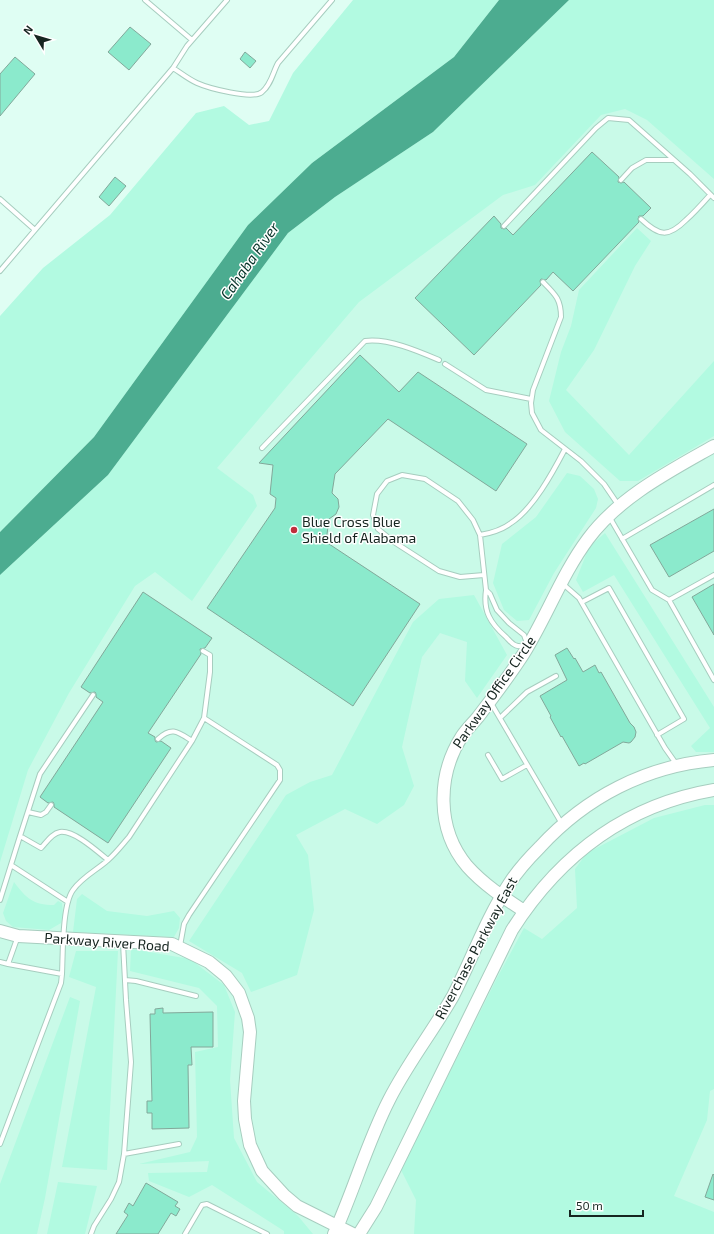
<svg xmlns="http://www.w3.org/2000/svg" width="714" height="1234" font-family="'Exo 2',sans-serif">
<rect width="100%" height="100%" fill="#dffef3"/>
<path fill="#c9fae8" d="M 714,0 L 714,1234 L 0,1234 L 0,618 L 323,255 Z"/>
<path fill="#b2fae1" d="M 353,0 L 499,0 L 454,57 L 312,163 L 248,225 L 94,437 L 0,532 L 0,316 L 43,268 L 110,215 L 196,113 L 224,106 L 249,125 L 269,121 L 293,73 Z
M 569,0 L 714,0 L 714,179 L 647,120 L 625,109 L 601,115 L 535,185 L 503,195 L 359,302 L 217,468 L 253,495 L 257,506 L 192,601 L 155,572 L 135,586 L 69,693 L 28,770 L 0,862 L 0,575 L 108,475 L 288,233 L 335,197 L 433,132 Z
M 637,228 L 651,241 L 635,266 L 594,350 L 566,390 L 629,455 L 714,361 L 714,436 L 638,481 L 620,481 L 565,432 L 549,401 L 561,352 L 571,326 L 579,290 Z
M 567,473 L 580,476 L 594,489 L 598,499 L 596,508 L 554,573 L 529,620 L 517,621 L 504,610 L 493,583 L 502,544 L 536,517 Z
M 605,533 L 714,707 L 714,752 L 696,752 L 691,746 L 710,728 L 614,575 L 583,592 L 576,580 L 589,547 Z
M 474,595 L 507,655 L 477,698 L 465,681 L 467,642 L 440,633 L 422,657 L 402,747 L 414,786 L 404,805 L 377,824 L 345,809 L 296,835 L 308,855 L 314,910 L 297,975 L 251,992 L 242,973 L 189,941 L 286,795 L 310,782 L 332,775 L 413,622 L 439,599 Z
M 705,805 L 714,805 L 714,1089 L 710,1091 L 707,1120 L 674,1196 L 714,1212 L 714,1234 L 414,1234 L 416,1200 L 401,1170 L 497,978 L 524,928 L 542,939 L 577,908 L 575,869 L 587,853 L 654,818 Z
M 14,882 C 26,898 33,905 54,905 L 58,901 L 62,903 L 63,915 L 61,923 L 49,930 L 13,927 L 6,921 L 3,913 Z
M 82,894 L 107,911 L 147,916 L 174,911 L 180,918 L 179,928 L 174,937 L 73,932 L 77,899 Z
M 131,949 L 190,959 L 224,985 L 235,1012 L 230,1080 L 234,1138 L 257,1182 L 298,1216 L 313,1234 L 284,1234 L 284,1231 L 212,1185 L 189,1197 L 149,1181 L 148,1173 L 207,1172 L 209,1161 L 139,1164 L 190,1152 L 197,1137 L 195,1052 L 218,1047 L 217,1006 L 199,988 L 130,971 Z
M 76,951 L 118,951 L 107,1170 L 62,1167 L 96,987 L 69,977 Z
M 70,997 L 80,1001 L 45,1198 L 37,1234 L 0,1234 L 0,1184 Z
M 58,1182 L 97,1186 L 85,1234 L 47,1234 Z"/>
<path fill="#4cac90" d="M 499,0 L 569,0 L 433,132 L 335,197 L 288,233 L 108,475 L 0,575 L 0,532 L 94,437 L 248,225 L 312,163 L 454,57 Z"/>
<path fill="#8beacc" stroke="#82a89a" d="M 130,27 L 151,44 L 129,70 L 108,52 Z
M 245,52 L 256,61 L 250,68 L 240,59 Z
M 15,57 L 35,74 L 0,116 L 0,74 Z
M 592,152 L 619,177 L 618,182 L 621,183 L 624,182 L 651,208 L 643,216 L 639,216 L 638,219 L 639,222 L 573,291 L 553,272 L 546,280 L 541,279 L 540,281 L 541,285 L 474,355 L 415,298 L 494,216 L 501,224 L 501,228 L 504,229 L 506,228 L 513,235 Z
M 115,177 L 126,186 L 109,206 L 99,197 Z
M 360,355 L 399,392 L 418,372 L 527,444 L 496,491 L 388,419 L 335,474 L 332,493 L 338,499 L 339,507 L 336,514 L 329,519 L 326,542 L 420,604 L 353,706 L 207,608 L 275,508 L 276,498 L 270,494 L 273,465 L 259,463 Z
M 714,509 L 714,551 L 669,577 L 650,545 Z
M 714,584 L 714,635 L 692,597 Z
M 143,592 L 212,638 L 205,648 L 200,649 L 201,654 L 148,733 L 155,737 L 155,740 L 156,742 L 161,741 L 171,748 L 108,843 L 54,807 L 54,804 L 53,802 L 48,803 L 40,797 L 103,702 L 96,697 L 96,694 L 95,692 L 90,693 L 81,687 Z
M 567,648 L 574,659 L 575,658 L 583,672 L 595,665 L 599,673 L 601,672 L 630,723 L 634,727 L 636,732 L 635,737 L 631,742 L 629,743 L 623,742 L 585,764 L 584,763 L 579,766 L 562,736 L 561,737 L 550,717 L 551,716 L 540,696 L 567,680 L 555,655 Z
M 163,1008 L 163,1013 L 213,1012 L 213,1047 L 191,1047 L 192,1065 L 188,1065 L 189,1128 L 152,1129 L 152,1113 L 147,1113 L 147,1101 L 152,1101 L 150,1014 L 155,1014 L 155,1009 Z
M 713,1174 L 714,1175 L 714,1200 L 705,1197 Z
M 146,1183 L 178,1202 L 175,1206 L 180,1209 L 176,1216 L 171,1213 L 158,1234 L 116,1234 L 128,1215 L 124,1212 L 129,1203 L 133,1206 Z"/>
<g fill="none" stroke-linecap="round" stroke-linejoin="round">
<g stroke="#a7cdbf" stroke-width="6">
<path id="lane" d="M 145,0 L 192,40
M 173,68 C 181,73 188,79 197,83 C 208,88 253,100 262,92 C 271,85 273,72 278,63 L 332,0
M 621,180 L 632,168 L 646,160 L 674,160
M 0,199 L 35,230
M 641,219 C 659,236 668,238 686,220 C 695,212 702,204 710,195
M 504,226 L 596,128 L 608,118 L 629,120 L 690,174 L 714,198
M 0,271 L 173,68 L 187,46 L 227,0
M 543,282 C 555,294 561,299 561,317 L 533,390 L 531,403 L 532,413 L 541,430 L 581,461 L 604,484 L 619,506
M 445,364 L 486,390 L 531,399
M 262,448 L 365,341 C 388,338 418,351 439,360
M 610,518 L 652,590 L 669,600 L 714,680
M 480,535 C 491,533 502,530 511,523 C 533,509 553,472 565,449
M 622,539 L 714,485
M 484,575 L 460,577 L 439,571 L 394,542 L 378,529 L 373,515 L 377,494 L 387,481 L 402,475 L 425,479 L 458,501 L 473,520 L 480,535 L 486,590
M 563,584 L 579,598 L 665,748 L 677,765
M 486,590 L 490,594 L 497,610 L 509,623 L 524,635 L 528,646 C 524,646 518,647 515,645 C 512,644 509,640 506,637 C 490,623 483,611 486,590 Z
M 669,600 L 714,575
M 582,602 L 609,588 L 684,719 L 657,735
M 491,703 L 562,824
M 500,718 L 527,692 L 556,676
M 158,739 C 172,726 178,732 192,741
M 488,755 L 502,779 L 527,765
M 28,812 L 41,815 L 46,812 L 51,805
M 20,836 L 40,774 L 93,695
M 11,865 L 68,902
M 0,900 L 20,836 L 41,848 C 46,843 52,833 60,832 C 74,830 97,851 108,860
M 18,936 L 8,964 L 62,974 C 63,954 62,905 73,890 C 82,877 97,870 108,860 C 116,853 122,845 129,837 L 192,741 L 204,718 L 210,672 L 210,655 L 203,651
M 180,946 L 184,924 L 189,915 L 280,780 L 280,770 L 277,765 L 204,718
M 0,962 L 8,964
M 125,980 L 136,981 L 196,996
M 0,1144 L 61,983 L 62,974
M 124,1154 L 179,1144
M 91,1234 L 94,1226 L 111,1199 L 119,1182 L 124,1154 L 131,1062 L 126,1000 L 123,943
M 185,1234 L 202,1205 L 207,1204 L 267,1234"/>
</g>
<g stroke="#a7cdbf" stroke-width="14">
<path id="secondary" d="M 524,911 C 504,898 483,884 467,866 C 436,829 437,775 462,736 C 467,729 473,723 478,717 C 494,696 510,675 524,653 C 547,616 562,574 588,539 C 619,497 670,471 714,446
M 0,931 L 18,936 L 172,944 L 209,962 L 226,976 L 239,993 L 248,1018 L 250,1032 L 244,1101 L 245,1119 L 250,1145 L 262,1171 L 284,1195 L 297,1206 L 353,1234
M 334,1234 C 354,1190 367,1143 389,1100 C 407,1064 433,1031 453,996 C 472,959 486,919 509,884 C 518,870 529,858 540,847 C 586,797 646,766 714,760
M 359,1234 L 376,1207 L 512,930 C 560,855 626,805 714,790"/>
</g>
<use href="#lane" stroke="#fff" stroke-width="4"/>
<use href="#secondary" stroke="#fff" stroke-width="12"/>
</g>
<circle fill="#c02f3c" stroke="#fff" stroke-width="1.5" cx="294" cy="530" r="4"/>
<g text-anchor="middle" stroke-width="3" stroke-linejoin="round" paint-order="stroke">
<g font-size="14" fill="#162520" stroke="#fff" text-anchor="start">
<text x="302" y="527">Blue Cross Blue<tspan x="302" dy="16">Shield of Alabama</tspan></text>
</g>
<g font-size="14" fill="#162520" stroke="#fff">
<text transform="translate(494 692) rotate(-55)" y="5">Parkway Office Circle</text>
<text transform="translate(107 942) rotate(4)" y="5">Parkway River Road</text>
<text transform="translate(476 948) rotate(-62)" y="5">Riverchase Parkway East</text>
</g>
<g font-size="15" font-style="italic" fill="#053328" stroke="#fff">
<text transform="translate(250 261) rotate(-55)" y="5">Cahaba River</text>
</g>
</g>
<g transform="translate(36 36) rotate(308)" stroke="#ffffff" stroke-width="3" paint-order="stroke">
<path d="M0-3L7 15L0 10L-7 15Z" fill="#162520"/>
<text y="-6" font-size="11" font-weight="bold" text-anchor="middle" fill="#162520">N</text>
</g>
<path d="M570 1210v6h73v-6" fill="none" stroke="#162520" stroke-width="2"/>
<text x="576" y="1210" font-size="12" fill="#162520" stroke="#ffffff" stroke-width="3" paint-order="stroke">50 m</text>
</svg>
